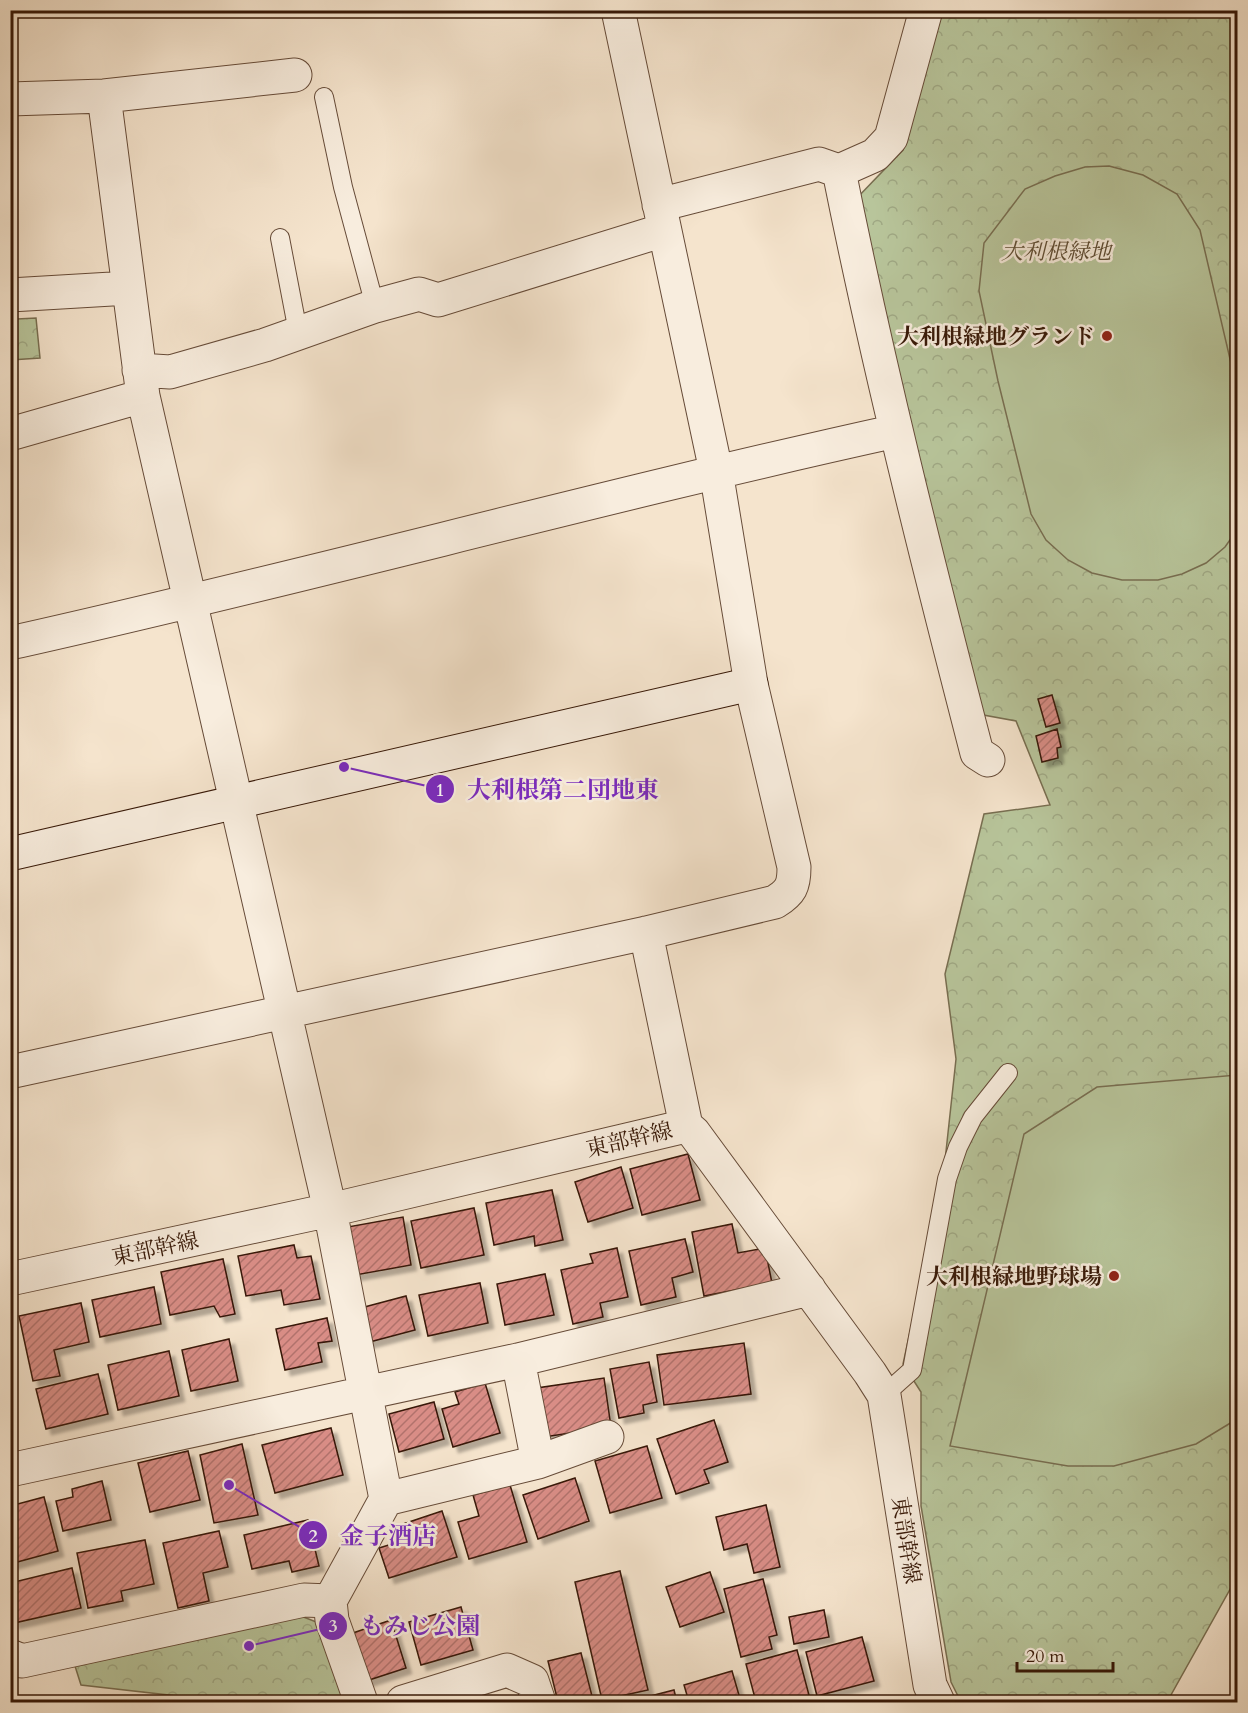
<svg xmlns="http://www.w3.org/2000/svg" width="1248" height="1713" font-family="Cardo,'Noto Serif JP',serif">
<defs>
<pattern id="park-crowns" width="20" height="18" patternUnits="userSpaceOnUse" patternTransform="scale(1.5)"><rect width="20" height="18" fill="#b8c59b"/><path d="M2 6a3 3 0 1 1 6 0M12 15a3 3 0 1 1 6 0" fill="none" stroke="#9fa884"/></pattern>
<pattern id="building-hatch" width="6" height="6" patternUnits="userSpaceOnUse" patternTransform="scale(1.5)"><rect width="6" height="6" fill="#d98d86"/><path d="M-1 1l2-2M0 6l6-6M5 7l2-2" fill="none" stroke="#b1726c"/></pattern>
<filter id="shadow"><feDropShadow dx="5.5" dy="5.5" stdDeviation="1.5" flood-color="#0004"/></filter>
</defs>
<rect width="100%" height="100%" fill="#f5e4cd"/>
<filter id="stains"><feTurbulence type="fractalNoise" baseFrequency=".00333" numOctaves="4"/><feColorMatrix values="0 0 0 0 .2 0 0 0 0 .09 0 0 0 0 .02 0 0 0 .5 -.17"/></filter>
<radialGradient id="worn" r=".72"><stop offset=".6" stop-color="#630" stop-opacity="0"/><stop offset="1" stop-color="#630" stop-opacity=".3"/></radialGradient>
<path fill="url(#park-crowns)" stroke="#786e51" stroke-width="1.5" d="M 940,11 L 1237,11 L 1238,1575 L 1167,1702 L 961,1702 L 951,1682 L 921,1506 L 921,1392 L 903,1364 L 943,1179 L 956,1059 L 945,974 L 984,814 L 1050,805 L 1016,721 L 978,714 L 856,199 L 903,150 Z
M 16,303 L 17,319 L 36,318 L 40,358 L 11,360 L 11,304 Z
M 301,1616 L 324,1625 L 345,1702 L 197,1702 L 195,1698 L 81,1685 L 75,1666 Z"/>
<path fill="#b8c59b" stroke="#786e51" stroke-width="1.5" d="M 1109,166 L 1143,175 L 1177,194 L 1200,230 L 1237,389 L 1237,530 L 1225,547 L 1206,563 L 1182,574 L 1158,580 L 1122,580 L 1092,573 L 1068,560 L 1046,540 L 1031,514 L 998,381 L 979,291 L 984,243 L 1025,189 L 1055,176 L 1085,167 Z
M 1237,1075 L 1237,1419 L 1196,1444 L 1114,1466 L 1068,1466 L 950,1446 L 1024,1134 L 1097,1087 Z"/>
<path fill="url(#building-hatch)" stroke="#371807" stroke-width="1.5" filter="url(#shadow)" d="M 1052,695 L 1060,723 L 1046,727 L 1038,699 Z
M 1057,729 L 1061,747 L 1057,748 L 1058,758 L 1042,762 L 1036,736 Z
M 688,1154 L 700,1200 L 642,1215 L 630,1169 Z
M 621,1167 L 633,1208 L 588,1222 L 575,1182 Z
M 552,1190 L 563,1240 L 535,1246 L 534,1236 L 494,1245 L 486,1203 Z
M 474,1208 L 484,1255 L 421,1268 L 411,1221 Z
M 403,1217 L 411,1265 L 350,1276 L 342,1228 Z
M 732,1224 L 738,1253 L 765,1248 L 772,1283 L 704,1296 L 692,1232 Z
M 685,1239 L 693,1272 L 672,1278 L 676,1297 L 641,1305 L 629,1251 Z
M 294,1245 L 297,1258 L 311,1256 L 320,1299 L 284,1305 L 281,1290 L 246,1296 L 238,1256 Z
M 617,1248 L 628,1297 L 600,1303 L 603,1317 L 573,1324 L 561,1270 L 593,1263 L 590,1254 Z
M 223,1259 L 235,1314 L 220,1317 L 214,1306 L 170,1315 L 161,1272 Z
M 545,1274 L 554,1315 L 505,1325 L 497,1284 Z
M 480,1283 L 488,1323 L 428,1336 L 419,1295 Z
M 154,1287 L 161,1324 L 100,1337 L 92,1300 Z
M 406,1296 L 415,1330 L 362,1344 L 353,1310 Z
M 81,1303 L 89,1342 L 54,1350 L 60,1376 L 33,1381 L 19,1316 Z
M 327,1318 L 332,1341 L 318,1343 L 322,1362 L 285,1370 L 276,1329 Z
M 229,1339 L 238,1381 L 191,1391 L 182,1350 Z
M 744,1343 L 751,1394 L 664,1405 L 657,1355 Z
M 169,1351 L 179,1396 L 118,1410 L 108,1365 Z
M 649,1362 L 657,1402 L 643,1405 L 644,1413 L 619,1418 L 610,1369 Z
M 98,1374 L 108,1414 L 46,1429 L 36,1389 Z
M 604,1378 L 611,1427 L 544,1437 L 537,1388 Z
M 485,1383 L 500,1433 L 453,1447 L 442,1409 L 459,1404 L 455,1392 Z
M 434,1402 L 444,1439 L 399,1452 L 389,1414 Z
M 714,1420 L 728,1462 L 704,1470 L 709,1483 L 676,1494 L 657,1439 Z
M 331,1428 L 343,1475 L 275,1493 L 262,1445 Z
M 242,1444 L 258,1515 L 214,1523 L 200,1455 Z
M 647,1446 L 662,1498 L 610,1513 L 595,1461 Z
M 188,1451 L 200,1500 L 150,1512 L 138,1463 Z
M 575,1478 L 589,1521 L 538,1539 L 523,1495 Z
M 102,1481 L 111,1520 L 63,1531 L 56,1501 L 73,1497 L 72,1489 Z
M 510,1485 L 527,1542 L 469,1559 L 458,1522 L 479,1516 L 473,1495 Z
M 44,1497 L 58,1551 L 10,1564 L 10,1506 Z
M 766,1505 L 780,1567 L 754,1573 L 747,1544 L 724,1550 L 716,1517 Z
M 442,1511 L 457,1557 L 389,1578 L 379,1548 L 405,1540 L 400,1525 Z
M 308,1520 L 319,1566 L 292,1572 L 289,1561 L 252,1569 L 244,1535 Z
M 219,1531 L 228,1567 L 203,1573 L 209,1601 L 178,1608 L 163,1543 Z
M 145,1540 L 154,1584 L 121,1591 L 123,1601 L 88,1608 L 77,1553 Z
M 72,1568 L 81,1608 L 14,1623 L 10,1609 L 10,1583 Z
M 620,1571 L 648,1690 L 602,1700 L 575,1582 Z
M 710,1572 L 724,1612 L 680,1627 L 666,1587 Z
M 763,1579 L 777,1635 L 769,1637 L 772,1649 L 741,1657 L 724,1589 Z
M 461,1607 L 473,1650 L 421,1665 L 409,1622 Z
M 824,1610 L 829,1637 L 794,1644 L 789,1617 Z
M 391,1620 L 406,1668 L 363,1682 L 347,1635 Z
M 862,1637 L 874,1681 L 817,1696 L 806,1652 Z
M 797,1650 L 810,1699 L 796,1702 L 756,1702 L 746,1664 Z
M 581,1653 L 593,1700 L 558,1702 L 548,1661 Z
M 732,1671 L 741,1702 L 689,1702 L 684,1685 Z
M 674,1690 L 677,1702 L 627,1702 Z"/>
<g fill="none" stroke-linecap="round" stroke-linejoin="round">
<g stroke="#664b38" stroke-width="20">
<path id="lane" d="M 324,97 L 343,187 L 375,306
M 280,238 L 298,332
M 884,1395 L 912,1370 L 947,1179 L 958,1147 L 973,1117 L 1008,1073"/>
</g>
<g stroke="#664b38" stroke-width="35">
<path id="street" d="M 104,96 L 143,396 L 330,1210 L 386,1499 L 330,1601 L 332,1620 L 361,1702
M 10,99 L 104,96 L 295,75
M 839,171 C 878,366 927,560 977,753 L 988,760
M 659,205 L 819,164 L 839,171 L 875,155 L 891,138 L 926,10
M 10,295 L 129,288
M 139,370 L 170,372 L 265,345 L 375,306 L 419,294 L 438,300 L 664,230
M 10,434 L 143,396
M 10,643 C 307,577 600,496 896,431
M 646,933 L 686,1126
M 10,1072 L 646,933 L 775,902 C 791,892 794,886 794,867 L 751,684 L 716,471 L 618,10
M 686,1126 L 694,1133 L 870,1373 L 884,1395 L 930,1685 L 938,1702
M 10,1279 L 330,1210 L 686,1126
M 518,1360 L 538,1462
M 10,1470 L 518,1360 L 809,1289
M 386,1499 L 538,1462 L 607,1437
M 10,1656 L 22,1661 L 304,1600 L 330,1601
M 403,1702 L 507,1670 L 532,1681 L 539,1702"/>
</g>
<g stroke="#371807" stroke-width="35">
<path id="secondary" d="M 10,854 L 751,684"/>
</g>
<use href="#lane" stroke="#f8edde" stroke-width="18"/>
<use href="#street" stroke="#f8edde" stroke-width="33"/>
<use href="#secondary" stroke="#f8edde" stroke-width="33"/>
</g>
<g fill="#8f2418" stroke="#f8edde" stroke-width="2">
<circle cx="1107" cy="336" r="6"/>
<circle cx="1114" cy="1276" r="6"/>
</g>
<g text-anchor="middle" stroke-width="5" stroke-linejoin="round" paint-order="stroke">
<g font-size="22" font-style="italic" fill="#5e4c33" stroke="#f8edde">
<text x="1056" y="259">大利根緑地</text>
</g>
<g font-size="22" font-weight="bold" fill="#371807" stroke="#f8edde" text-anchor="end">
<text x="1095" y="344">大利根緑地グランド</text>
<text x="1102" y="1284">大利根緑地野球場</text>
</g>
<g font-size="22" fill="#371807" stroke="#f8edde">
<text transform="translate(629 1139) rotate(-13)" y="8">東部幹線</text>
<text transform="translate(155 1248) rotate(-12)" y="8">東部幹線</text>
<text transform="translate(907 1540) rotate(81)" y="8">東部幹線</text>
</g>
</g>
<path fill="none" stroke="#7b2cbf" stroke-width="2" d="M344 767L440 789M229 1485L313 1535M249 1646L333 1626"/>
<g fill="#7b2cbf" stroke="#f8edde" stroke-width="2">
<circle cx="344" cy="767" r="6"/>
<circle cx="229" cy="1485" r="6"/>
<circle cx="249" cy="1646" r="6"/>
<circle cx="440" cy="789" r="15"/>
<circle cx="313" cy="1535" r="15"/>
<circle cx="333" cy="1626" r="15"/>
</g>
<g font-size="18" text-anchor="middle" font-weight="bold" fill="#fff">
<text x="440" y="796">1</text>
<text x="313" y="1542">2</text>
<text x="333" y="1632">3</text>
</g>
<g font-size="24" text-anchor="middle" font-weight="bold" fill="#7b2cbf" stroke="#f8edde" stroke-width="5" stroke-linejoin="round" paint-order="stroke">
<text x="563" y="798">大利根第二団地東</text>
<text x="388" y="1544">金子酒店</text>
<text x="420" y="1634">もみじ公園</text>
</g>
<rect width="1248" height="1713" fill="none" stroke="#f5e4cd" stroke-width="36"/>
<rect x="12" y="12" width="1224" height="1689" fill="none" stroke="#371807" stroke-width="3"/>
<rect x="18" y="18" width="1212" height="1677" fill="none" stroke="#371807" stroke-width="1.5"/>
<path d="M1017 1662v9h96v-9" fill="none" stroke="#371807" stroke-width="3"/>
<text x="1026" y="1662" font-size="18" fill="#371807" stroke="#f8edde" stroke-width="4.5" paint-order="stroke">20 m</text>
<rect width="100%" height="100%" filter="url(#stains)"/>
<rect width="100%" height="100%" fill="url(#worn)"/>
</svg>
